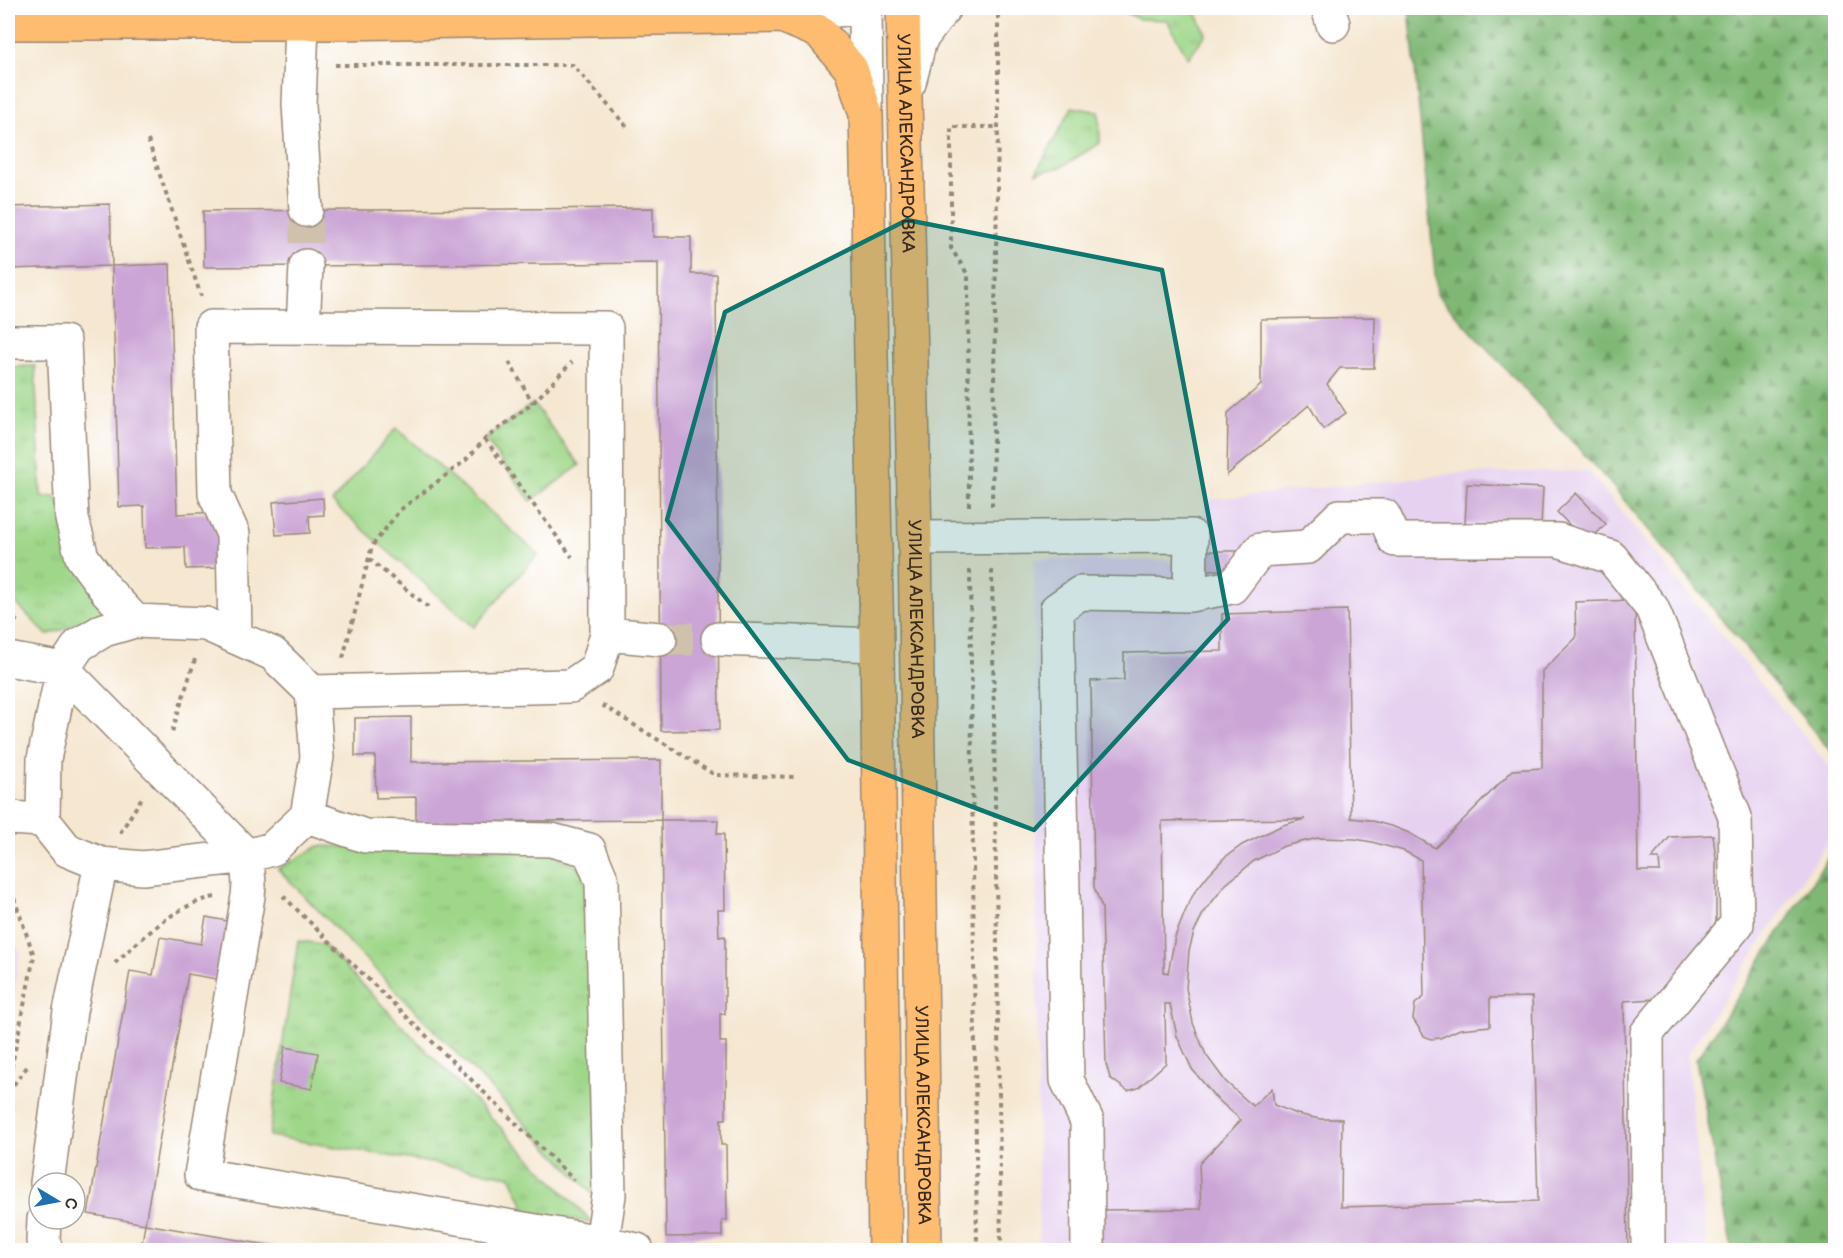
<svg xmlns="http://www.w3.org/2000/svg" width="1843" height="1258" font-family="'Balsamiq Sans',sans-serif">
<defs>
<pattern id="grass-tufts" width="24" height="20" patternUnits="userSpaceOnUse" patternTransform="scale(1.5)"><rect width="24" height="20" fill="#9fd789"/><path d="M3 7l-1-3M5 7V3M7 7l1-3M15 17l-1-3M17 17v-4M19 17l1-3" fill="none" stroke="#8ab976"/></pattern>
<pattern id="forest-firs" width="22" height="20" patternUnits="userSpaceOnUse" patternTransform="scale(1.5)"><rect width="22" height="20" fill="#7fb875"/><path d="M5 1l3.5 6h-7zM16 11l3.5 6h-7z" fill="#69965f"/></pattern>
</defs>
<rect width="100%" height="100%" fill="#fff"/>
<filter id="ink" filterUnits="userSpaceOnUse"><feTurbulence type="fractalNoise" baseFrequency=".0167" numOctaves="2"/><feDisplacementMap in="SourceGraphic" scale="12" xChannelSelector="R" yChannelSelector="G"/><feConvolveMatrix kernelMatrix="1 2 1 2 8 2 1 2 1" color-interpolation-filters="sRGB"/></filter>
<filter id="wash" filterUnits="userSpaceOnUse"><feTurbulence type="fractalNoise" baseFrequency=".008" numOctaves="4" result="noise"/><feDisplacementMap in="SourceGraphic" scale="24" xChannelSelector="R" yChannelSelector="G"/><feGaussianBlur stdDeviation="1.35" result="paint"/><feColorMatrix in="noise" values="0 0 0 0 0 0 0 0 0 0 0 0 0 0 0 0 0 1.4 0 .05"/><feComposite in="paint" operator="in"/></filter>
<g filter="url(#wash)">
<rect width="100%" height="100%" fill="#f5e7d0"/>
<path fill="#e6d2f0" d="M 1588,471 L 1835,774 L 1835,830 L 1687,1055 L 1707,1250 L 1039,1250 L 1034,559 L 1204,561 L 1205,500 L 1462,473 Z
M 8,936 L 20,952 L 8,1025 Z"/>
<path fill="url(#grass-tufts)" stroke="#6d8054" stroke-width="1.5" d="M 1118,8 L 1194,8 L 1206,34 L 1188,58 L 1167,20 L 1139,19 Z
M 1072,107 L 1099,112 L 1100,143 L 1061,167 L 1036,173 Z
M 35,366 L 41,497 L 56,497 L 110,614 L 47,635 L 8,595 L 8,367 Z
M 533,403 L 580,465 L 531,501 L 485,439 Z
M 319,846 L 546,850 L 582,869 L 595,911 L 599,1200 L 278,869 Z
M 298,941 L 323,944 L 593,1223 L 527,1212 L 510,1176 L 269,1136 Z"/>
<path fill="url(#forest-firs)" stroke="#5d714a" stroke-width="1.5" d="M 1409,8 L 1835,8 L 1835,757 L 1611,484 L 1437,294 Z
M 1835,847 L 1835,1250 L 1732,1250 L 1696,1060 Z"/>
<path fill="#9fd789" stroke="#6d8054" stroke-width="1.5" d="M 396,428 L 538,554 L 474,627 L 332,502 Z"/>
<g id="blocks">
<path fill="#caa5d5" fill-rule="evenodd" d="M 110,204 L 112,266 L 8,269 L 8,207 Z
M 653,208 L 653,237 L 691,237 L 691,274 L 716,274 L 719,730 L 661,731 L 658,263 L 204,267 L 203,211 Z
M 170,264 L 177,514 L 221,512 L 222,568 L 186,569 L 185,547 L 145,548 L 144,506 L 119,507 L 112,266 Z
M 1375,317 L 1374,368 L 1340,368 L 1327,384 L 1346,413 L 1323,429 L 1309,405 L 1227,475 L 1228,413 L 1261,385 L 1261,319 Z
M 1467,484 L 1543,488 L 1541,527 L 1465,523 Z
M 1576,493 L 1606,524 L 1587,543 L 1557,512 Z
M 323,498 L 324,515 L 309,516 L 310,533 L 276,535 L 273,502 Z
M 1205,551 L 1237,551 L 1237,570 L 1205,570 Z
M 1635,600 L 1638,871 L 1660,871 L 1659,859 L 1651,859 L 1670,837 L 1713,835 L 1716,858 L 1716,936 L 1655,999 L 1624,1001 L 1628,1250 L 1085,1250 L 1100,1210 L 1201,1209 L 1199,1164 L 1241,1120 L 1215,1097 L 1192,1069 L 1177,1036 L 1170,1004 L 1165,1004 L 1166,1063 L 1138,1088 L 1128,1091 L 1110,1078 L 1106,1064 L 1102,908 L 1094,887 L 1091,681 L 1124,680 L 1124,653 L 1222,651 L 1222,614 L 1347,610 L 1351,818 L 1369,820 L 1394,827 L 1409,833 L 1435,848 L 1513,770 L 1542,768 L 1542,671 L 1576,638 L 1575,602 ZM 1305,819 L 1283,825 L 1242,845 L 1224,858 L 1208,875 L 1194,893 L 1185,912 L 1175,937 L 1168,973 L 1164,972 L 1162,821 ZM 1318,838 L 1355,839 L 1372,842 L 1404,851 L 1421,860 L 1424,997 L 1415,1004 L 1413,1019 L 1424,1036 L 1431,1039 L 1440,1038 L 1460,1029 L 1490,1026 L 1490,998 L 1532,997 L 1538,1201 L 1341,1207 L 1342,1119 L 1320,1119 L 1297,1114 L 1274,1105 L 1272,1088 L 1253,1106 L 1226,1082 L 1206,1055 L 1193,1023 L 1186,988 L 1189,951 L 1194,932 L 1203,914 L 1225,885 L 1254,861 L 1284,846 Z
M 411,717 L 411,762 L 661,760 L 661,820 L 416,822 L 416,797 L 376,798 L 375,756 L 355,756 L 355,718 Z
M 661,820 L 718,820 L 717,834 L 724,834 L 725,910 L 718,910 L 719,937 L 725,936 L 725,1014 L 720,1013 L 720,1042 L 726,1042 L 726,1119 L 721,1119 L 721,1145 L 726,1145 L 727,1220 L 722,1220 L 722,1236 L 666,1237 Z
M 206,917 L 243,924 L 233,982 L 188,974 L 145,1224 L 88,1214 L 130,971 L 153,975 L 160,937 L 201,944 Z
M 285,1047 L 318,1053 L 312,1089 L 279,1083 Z
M 145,1224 L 291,1249 L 291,1250 L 141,1250 Z"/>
</g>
</g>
<g filter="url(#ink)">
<use href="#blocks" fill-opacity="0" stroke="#988877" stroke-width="1.5"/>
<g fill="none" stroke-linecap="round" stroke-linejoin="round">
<path stroke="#d0c1ac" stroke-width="33" stroke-dasharray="33 16" stroke-linecap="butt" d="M 306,210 L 306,266
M 660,639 L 718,639"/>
<g stroke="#988877" stroke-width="36">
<path id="minor" d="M 865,8 L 866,108
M 1328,8 L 1333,24
M 782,16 L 854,8
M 302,24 L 299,105 L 306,210
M 909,83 L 920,40 L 944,8
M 303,327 L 306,266
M 8,342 L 64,342 L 72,519 L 82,557 L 107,591 L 135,621
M 915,538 L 1191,536 L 1190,595
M 607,634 L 660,639
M 235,636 L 233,534 L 215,494 L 211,327 L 606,328 L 607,634 L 597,668 L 571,686 L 312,692
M 718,639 L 877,645
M 8,659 L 63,669 L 247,856 L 272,849 L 307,816
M 8,818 L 43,820 L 67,850 L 101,864 L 70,1011 L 47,1183
M 43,820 L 44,759 L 63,669 L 79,645 L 104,630 L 135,621 L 206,624 L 273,654 L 312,692 L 317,757 L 307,816 L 365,836 L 551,840 L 589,850 L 602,881 L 609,1195 L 602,1242 L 201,1175 L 248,896 L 249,885 L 247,856 L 143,868 L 101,864
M 44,1219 L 43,1241 L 46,1250
M 601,1250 L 602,1242 L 637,1250
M 1088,1250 L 1087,1121 L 1067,1080 L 1057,609 L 1080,593 L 1190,595 L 1232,587 L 1260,550 L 1308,547 L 1340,516 L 1384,516 L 1395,540 L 1558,540 L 1611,557 L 1652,608 L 1735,817 L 1737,924 L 1647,1033 L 1648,1250"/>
</g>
<g stroke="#988877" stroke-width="36">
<g id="major">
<path id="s1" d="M 903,8 L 915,538 L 925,1250"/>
<path d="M 8,23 L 335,23 L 782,16 L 820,32 L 851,69 L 866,114 L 877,645 L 885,1250"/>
</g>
</g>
<path stroke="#988877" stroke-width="4" stroke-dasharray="4.5 4.5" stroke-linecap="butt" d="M 335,65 L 573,65 L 627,127
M 148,140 L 201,296
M 509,362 L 533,403
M 485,439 L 572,557
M 969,506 L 968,275 L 951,248 L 951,127 L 998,127
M 992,506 L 998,127 L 998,8
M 369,559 L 428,607
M 970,570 L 977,1250
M 992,570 L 1001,1250
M 8,612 L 20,625
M 343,658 L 372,546 L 400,510 L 466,460 L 485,439 L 533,403 L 572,362
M 602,705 L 715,775 L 797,777
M 172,732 L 196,656
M 120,833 L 143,796
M 8,881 L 34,956 L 12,1065 L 8,1080
M 283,896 L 574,1180
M 115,963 C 144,937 176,904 215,897
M 8,1092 L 27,1067"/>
<use href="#minor" stroke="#fff" stroke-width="33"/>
<use href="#major" stroke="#fdbc6f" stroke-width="33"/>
</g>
</g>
<path fill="#0f766e" fill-opacity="0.2" stroke="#0f766e" stroke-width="4.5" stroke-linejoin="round" d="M 907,220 L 1162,270 L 1228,619 L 1034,830 L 848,760 L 667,520 L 725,312 Z"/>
<g text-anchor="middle" stroke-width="6" stroke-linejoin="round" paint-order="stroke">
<g font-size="18" fill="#3b2a1e" stroke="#fff">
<text dy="6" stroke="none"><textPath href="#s1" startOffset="135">УЛИЦА АЛЕКСАНДРОВКА</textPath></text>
<text dy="6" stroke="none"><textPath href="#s1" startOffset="621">УЛИЦА АЛЕКСАНДРОВКА</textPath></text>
<text dy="6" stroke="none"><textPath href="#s1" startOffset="1107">УЛИЦА АЛЕКСАНДРОВКА</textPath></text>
</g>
</g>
<rect width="1843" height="1258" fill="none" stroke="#fff" stroke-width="30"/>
<g transform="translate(57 1201) rotate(100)"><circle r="28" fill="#ffffff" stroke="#b1aaa5" stroke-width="1.5"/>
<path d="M0-4.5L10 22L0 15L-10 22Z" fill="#1f6fb2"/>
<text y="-9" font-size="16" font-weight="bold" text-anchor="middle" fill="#3b2a1e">С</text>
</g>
</svg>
